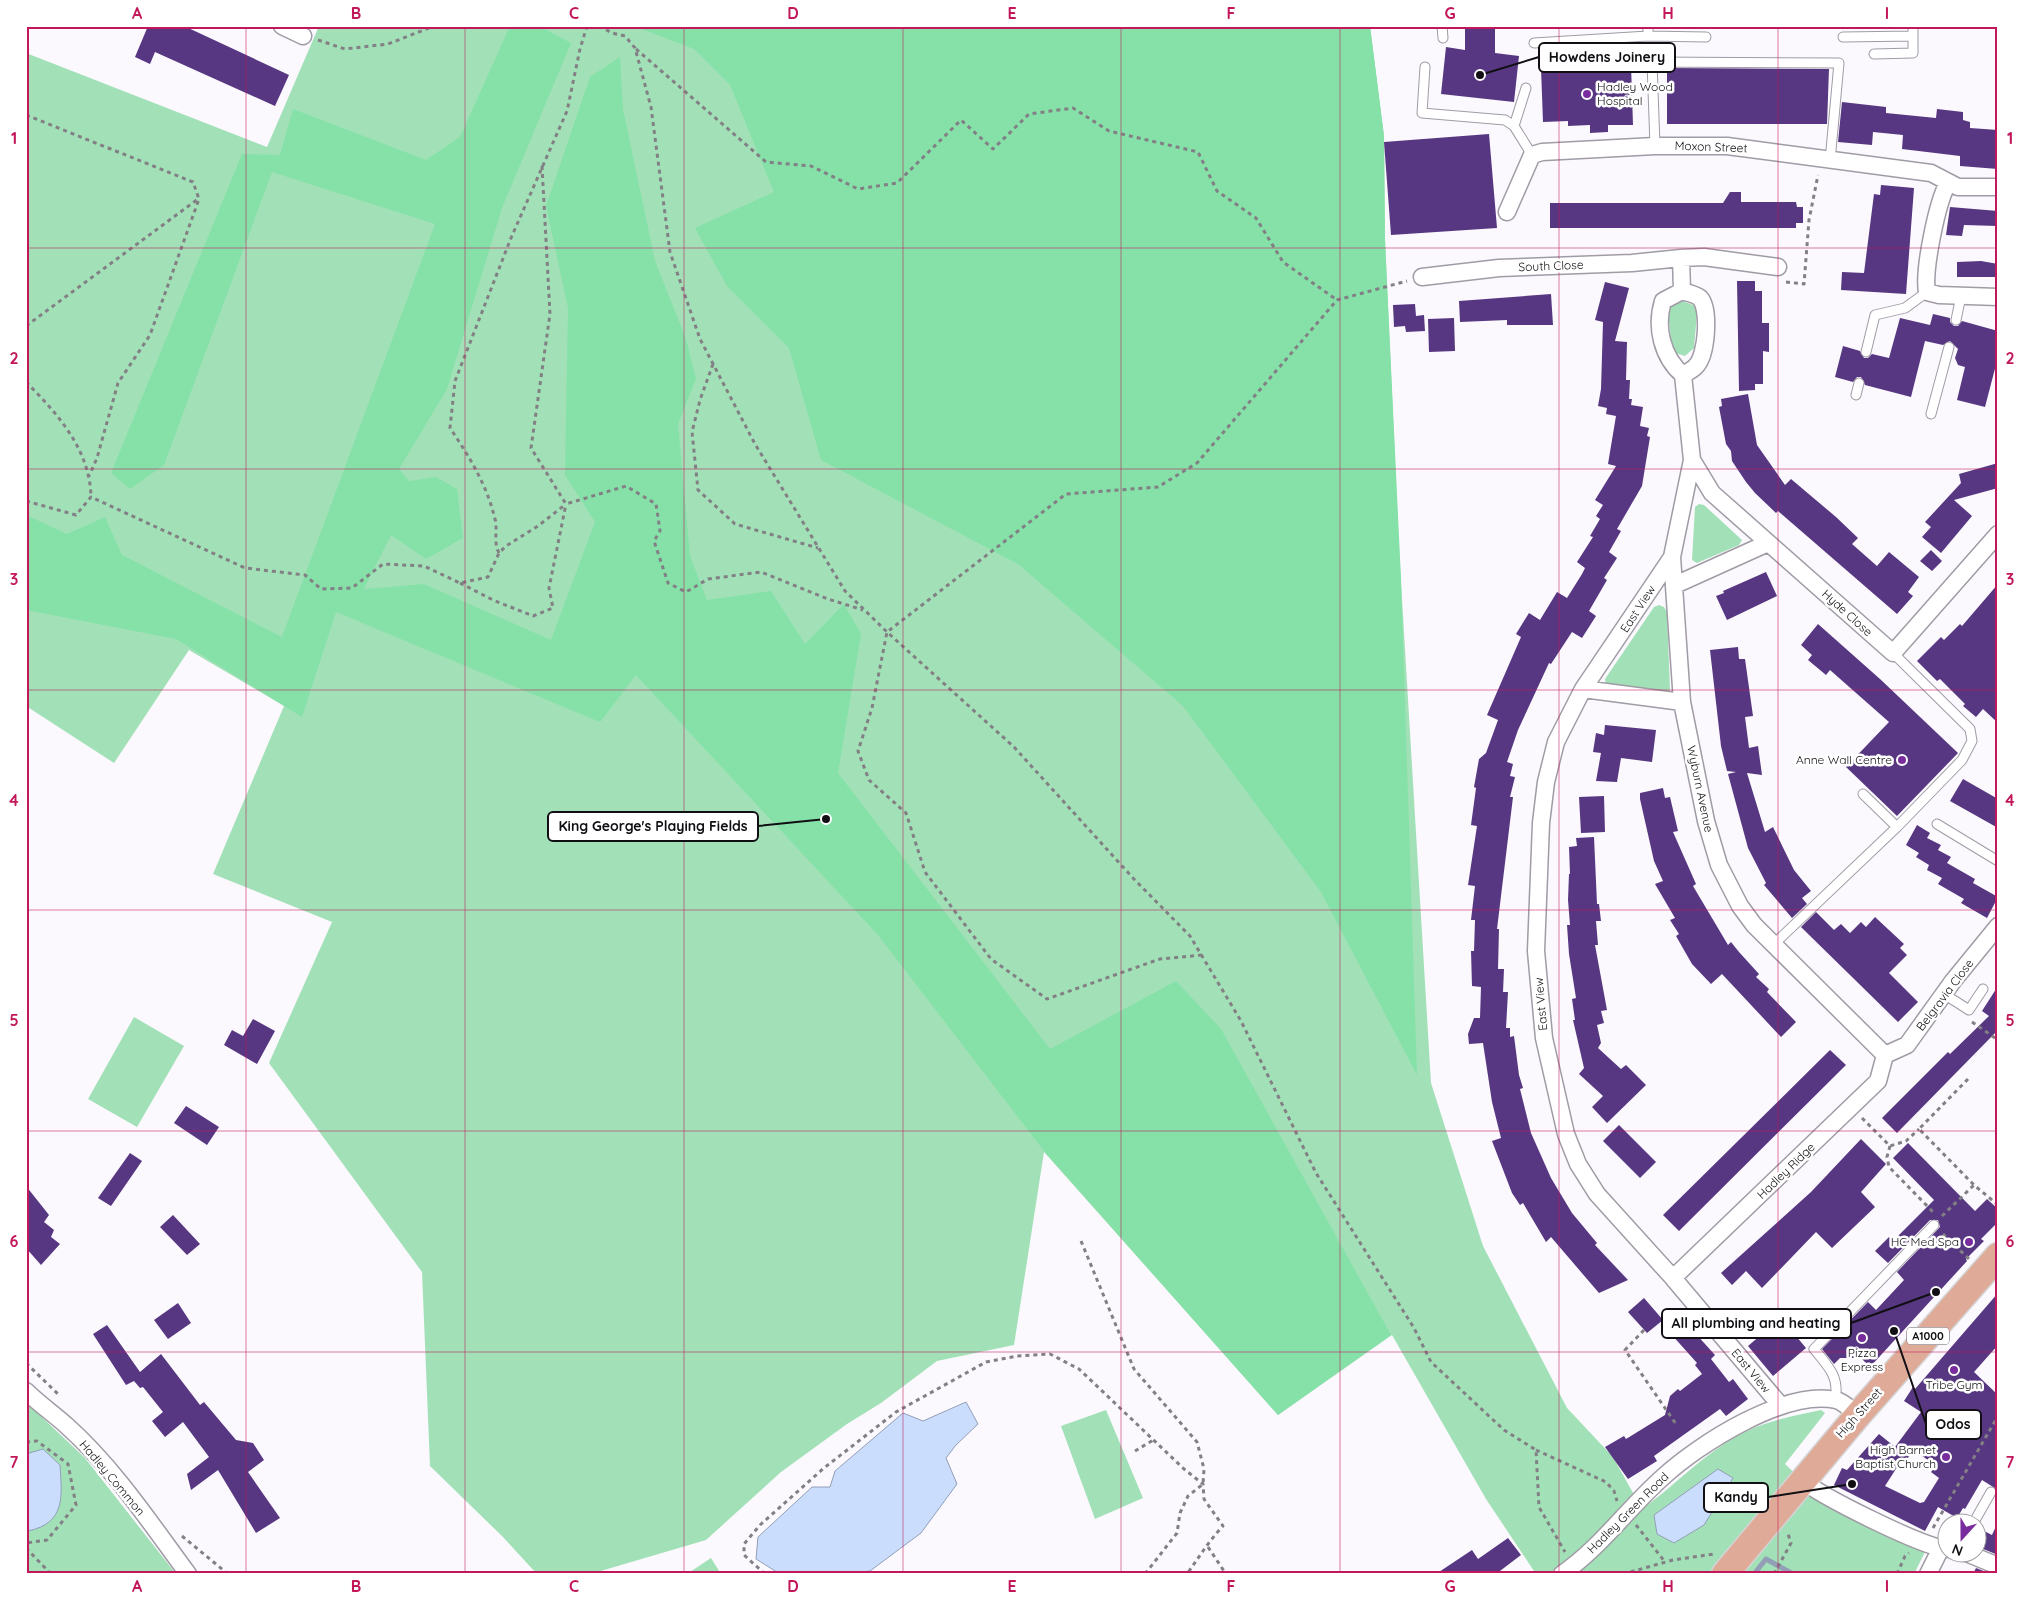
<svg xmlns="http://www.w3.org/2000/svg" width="2024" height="1600" font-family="Quicksand,sans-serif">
<rect width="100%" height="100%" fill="#fbf8fe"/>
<path fill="#a2e1b7" d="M 319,26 L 1370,26 L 1384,136 L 1385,240 L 1399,549 L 1431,1083 L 1483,1246 L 1567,1408 L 1613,1457 L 1642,1509 C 1677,1484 1707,1450 1747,1431 C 1770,1420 1797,1415 1821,1410 L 1825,1413 L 1785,1464 L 1823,1500 L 1926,1550 L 1914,1574 L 1536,1574 L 1486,1499 L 1392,1335 L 1278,1415 L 1044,1152 L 1014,1345 L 937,1361 L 881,1403 L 847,1424 L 781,1472 L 706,1540 L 594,1573 L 536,1573 L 503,1537 L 430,1466 L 422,1272 L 269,1063 L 332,922 L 213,874 L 284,706 L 189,650 L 114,763 L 26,706 L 26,53 L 267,147 Z
M 1683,301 L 1695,306 L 1697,313 L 1694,348 L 1685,356 L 1675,353 L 1672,348 L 1668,312 L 1670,306 Z
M 1699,504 L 1704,505 L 1742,540 L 1739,545 L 1697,563 L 1692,560 L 1695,507 Z
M 1659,605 L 1664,607 L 1667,612 L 1670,690 L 1664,693 L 1606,684 L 1605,679 L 1654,607 Z
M 134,1017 L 184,1046 L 137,1127 L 88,1099 Z
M 26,1402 L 85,1458 L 176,1574 L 26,1574 Z
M 1106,1410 L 1143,1498 L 1095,1519 L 1061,1426 Z
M 711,1558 L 721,1574 L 687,1574 Z"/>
<path fill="#85e1a7" d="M 510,26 L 539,26 L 571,43 L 502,208 L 447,389 L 399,469 L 409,481 L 436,477 L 457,489 L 463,538 L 426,559 L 391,535 L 364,589 L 424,584 L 551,640 L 595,522 L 565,475 L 568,308 L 546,206 L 590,77 L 620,57 L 623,109 L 655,261 L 686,339 L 696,379 L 678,424 L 690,556 L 707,600 L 771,591 L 805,644 L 844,604 L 861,634 L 838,773 L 1050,1049 L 1176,981 L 1221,1029 L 1391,1335 L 1278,1415 L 1044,1151 L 878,935 L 636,675 L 600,722 L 336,612 L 302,717 L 176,639 L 26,610 L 26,515 L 67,534 L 105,517 L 122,555 L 282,637 L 435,224 L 272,172 L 164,465 L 130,489 L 111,473 L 242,154 L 280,155 L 293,109 L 426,160 L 460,137 Z
M 634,26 L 1370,26 L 1384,136 L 1385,240 L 1401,579 L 1417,1075 L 1321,892 L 1183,706 L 1018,564 L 821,460 L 789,348 L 727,286 L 695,228 L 774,192 L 730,85 L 694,49 Z"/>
<path fill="#caddfd" stroke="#929fb7" d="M 966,1402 L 978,1424 L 956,1445 L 946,1458 L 957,1484 L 921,1533 L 870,1571 L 844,1574 L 780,1574 L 756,1559 L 758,1537 L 812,1487 L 830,1487 L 835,1471 L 903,1413 L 923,1421 Z
M 43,1449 L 60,1465 C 62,1496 66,1523 28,1531 L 26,1531 L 26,1454 Z
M 1718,1469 L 1733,1478 L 1704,1525 L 1674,1543 L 1657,1534 L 1654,1515 Z"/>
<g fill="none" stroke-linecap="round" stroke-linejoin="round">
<path stroke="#929fb7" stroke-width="5" d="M 1754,1574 L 1766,1559 L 1793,1574"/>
</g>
<path fill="#573781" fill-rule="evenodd" d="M 148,26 L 184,26 L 289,75 L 275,106 L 155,52 L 150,64 L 135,57 Z
M 1465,26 L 1495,26 L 1495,53 L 1519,56 L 1514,102 L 1441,94 L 1446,47 L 1465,50 Z
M 1631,65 L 1633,125 L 1608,125 L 1608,132 L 1590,133 L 1590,125 L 1568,126 L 1568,121 L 1543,122 L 1541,68 Z
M 1667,68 L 1829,69 L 1827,124 L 1667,124 Z
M 1842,102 L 1886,107 L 1886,113 L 1936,118 L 1937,109 L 1963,112 L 1963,120 L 1970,122 L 1970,128 L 1998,130 L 1998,169 L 1960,166 L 1960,156 L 1902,149 L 1903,135 L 1873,132 L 1872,145 L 1838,142 Z
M 1489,134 L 1497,228 L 1391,235 L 1384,142 Z
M 1881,185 L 1914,188 L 1906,294 L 1841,290 L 1842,272 L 1864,273 L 1874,194 L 1880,195 Z
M 1730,192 L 1741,192 L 1741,202 L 1796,202 L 1797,207 L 1803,207 L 1803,223 L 1796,223 L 1796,228 L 1550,228 L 1550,203 L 1723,203 Z
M 1950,207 L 1998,211 L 1998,226 L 1964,225 L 1962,236 L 1946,235 Z
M 1981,261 L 1998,264 L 1998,277 L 1957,277 L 1957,262 Z
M 1737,281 L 1755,281 L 1755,291 L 1762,291 L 1762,323 L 1769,323 L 1769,352 L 1763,351 L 1763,384 L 1755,384 L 1755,390 L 1739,391 Z
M 1605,282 L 1629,288 L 1615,341 L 1627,342 L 1626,380 L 1630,380 L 1629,399 L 1632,399 L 1631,405 L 1643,407 L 1640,426 L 1649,428 L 1647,436 L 1650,437 L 1642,486 L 1617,529 L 1621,531 L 1609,552 L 1617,558 L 1604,578 L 1607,580 L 1589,611 L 1596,616 L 1582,638 L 1572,632 L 1551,664 L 1549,663 L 1518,730 L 1507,762 L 1513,764 L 1510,776 L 1515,777 L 1510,797 L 1513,797 L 1497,929 L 1499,929 L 1498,969 L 1504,969 L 1503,992 L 1508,992 L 1506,1028 L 1510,1028 L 1510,1037 L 1514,1036 L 1519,1075 L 1523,1088 L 1520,1089 L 1531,1133 L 1551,1178 L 1572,1213 L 1597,1243 L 1595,1245 L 1628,1280 L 1599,1293 L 1551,1237 L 1546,1242 L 1523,1203 L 1520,1205 L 1512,1193 L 1492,1141 L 1501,1138 L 1492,1102 L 1483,1043 L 1469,1044 L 1468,1034 L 1474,1018 L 1480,1018 L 1481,987 L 1472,986 L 1471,951 L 1474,951 L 1475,920 L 1471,920 L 1475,886 L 1468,885 L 1477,826 L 1471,825 L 1476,788 L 1474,787 L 1479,759 L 1486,753 L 1498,720 L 1487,715 L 1521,637 L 1516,634 L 1529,613 L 1540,620 L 1557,592 L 1567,598 L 1582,574 L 1585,568 L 1577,562 L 1593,537 L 1590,536 L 1600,519 L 1596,516 L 1603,505 L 1595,500 L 1616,466 L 1608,464 L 1616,416 L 1606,414 L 1607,408 L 1598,406 L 1601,389 L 1603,322 L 1595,320 Z
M 1551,294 L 1553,325 L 1507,325 L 1507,320 L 1460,322 L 1459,301 Z
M 1415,304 L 1416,316 L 1424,315 L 1425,331 L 1406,332 L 1405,326 L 1394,327 L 1393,305 Z
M 1933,314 L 1950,318 L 1950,322 L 1954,326 L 1958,326 L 1962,321 L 1998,331 L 1998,357 L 1985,407 L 1957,400 L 1965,367 L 1958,365 L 1955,358 L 1958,349 L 1950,341 L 1943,345 L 1925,341 L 1911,397 L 1865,385 L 1861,377 L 1857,377 L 1853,382 L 1835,377 L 1843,346 L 1860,351 L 1864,358 L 1868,358 L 1872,354 L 1889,358 L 1900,318 L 1930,325 Z
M 1454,318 L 1455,351 L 1429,352 L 1428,319 Z
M 1748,394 L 1757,445 L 1785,485 L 1791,479 L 1836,517 L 1858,538 L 1852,544 L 1877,566 L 1889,552 L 1919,577 L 1908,592 L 1913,596 L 1897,614 L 1778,511 L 1776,513 L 1755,493 L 1746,482 L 1732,461 L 1731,451 L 1726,444 L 1719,407 L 1722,406 L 1721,399 Z
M 1998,463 L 1998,488 L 1954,500 L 1972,516 L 1941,553 L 1922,537 L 1931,527 L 1925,522 L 1961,483 L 1959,474 Z
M 1931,550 L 1942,561 L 1932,571 L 1920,561 Z
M 1766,572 L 1777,596 L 1727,620 L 1716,596 L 1724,593 L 1723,591 Z
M 1998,584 L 1998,723 L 1983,709 L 1976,717 L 1963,706 L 1965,704 L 1940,679 L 1937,681 L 1917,661 L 1941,637 L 1944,640 L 1960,624 L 1962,626 Z
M 1818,624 L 1880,679 L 1958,753 L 1897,816 L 1846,767 L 1889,722 L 1830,670 L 1826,675 L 1808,660 L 1812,655 L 1801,645 Z
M 1738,647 L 1739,659 L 1745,659 L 1753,716 L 1745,717 L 1749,748 L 1758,746 L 1762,775 L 1747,773 L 1765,832 L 1773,827 L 1794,870 L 1811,891 L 1802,898 L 1807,904 L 1792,918 L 1764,885 L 1766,883 L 1748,848 L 1728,774 L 1736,772 L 1727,771 L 1721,746 L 1710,650 Z
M 1605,725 L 1656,730 L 1652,762 L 1621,758 L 1617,782 L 1596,781 L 1601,753 L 1593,752 L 1596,733 L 1604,735 Z
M 1963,779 L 1998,799 L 1998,828 L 1950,801 Z
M 1663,788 L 1665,798 L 1670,797 L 1678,831 L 1673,832 L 1696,884 L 1693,886 L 1728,945 L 1731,942 L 1739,952 L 1759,974 L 1756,977 L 1769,989 L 1767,992 L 1796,1022 L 1781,1037 L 1722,974 L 1711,984 L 1692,964 L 1676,936 L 1679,934 L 1670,920 L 1675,918 L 1655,884 L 1663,881 L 1654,861 L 1640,799 L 1640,793 Z
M 1604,796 L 1605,832 L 1581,833 L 1579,797 Z
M 1917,825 L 1930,833 L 1927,838 L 1941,845 L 1938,850 L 1951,857 L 1947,863 L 1975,879 L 1973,883 L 1998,897 L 1987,918 L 1961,903 L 1964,899 L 1938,884 L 1942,878 L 1927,870 L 1929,865 L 1916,857 L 1919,853 L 1906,845 Z
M 1594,837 L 1597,904 L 1599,904 L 1601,921 L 1596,921 L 1598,945 L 1595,945 L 1607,1010 L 1601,1011 L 1604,1023 L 1597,1025 L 1601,1043 L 1598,1048 L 1621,1069 L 1626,1065 L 1646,1085 L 1607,1123 L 1592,1107 L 1603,1096 L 1579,1074 L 1584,1068 L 1573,1020 L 1575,1020 L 1572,999 L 1576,998 L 1569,954 L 1567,925 L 1570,925 L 1568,900 L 1569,874 L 1570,874 L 1569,847 L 1577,846 L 1576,838 Z
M 1816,912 L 1834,930 L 1841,924 L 1850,933 L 1861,922 L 1866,927 L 1875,917 L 1904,944 L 1900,948 L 1907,955 L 1889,973 L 1918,1002 L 1898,1022 L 1801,927 Z
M 1998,986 L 1998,1030 L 1897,1133 L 1882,1118 L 1948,1052 L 1950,1054 L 1989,1016 L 1982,1011 Z
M 253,1019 L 275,1031 L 257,1064 L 224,1045 L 232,1030 L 243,1036 Z
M 1830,1050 L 1846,1065 L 1679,1231 L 1663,1215 Z
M 186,1106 L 219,1127 L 207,1145 L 174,1123 Z
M 1619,1125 L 1656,1162 L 1640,1178 L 1603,1141 Z
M 1861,1139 L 1886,1164 L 1861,1192 L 1875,1207 L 1832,1248 L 1816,1232 L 1762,1288 L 1746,1271 L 1732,1285 L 1721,1273 L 1811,1192 Z
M 1908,1143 L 1975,1211 L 1987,1199 L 1998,1209 L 1998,1222 L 1981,1239 L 1984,1241 L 1966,1259 L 1967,1261 L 1870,1367 L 1861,1358 L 1840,1358 L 1834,1364 L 1822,1349 L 1868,1302 L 1876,1310 L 1904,1280 L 1897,1272 L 1940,1227 L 1938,1220 L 1930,1220 L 1888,1263 L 1875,1251 L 1889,1237 L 1893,1241 L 1934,1200 L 1893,1158 Z
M 130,1153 L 142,1161 L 111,1206 L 98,1198 Z
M 26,1186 L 49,1215 L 44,1222 L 54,1230 L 51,1237 L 60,1244 L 41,1265 L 26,1248 Z
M 173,1215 L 200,1244 L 187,1255 L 160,1227 Z
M 1998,1293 L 1998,1345 L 1974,1372 L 1998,1395 L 1998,1490 L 1982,1480 L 1965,1509 L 1963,1508 L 1957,1518 L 1938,1507 L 1925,1531 L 1834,1485 L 1842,1468 L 1847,1470 L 1879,1434 L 1895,1447 L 1921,1412 L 1904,1401 L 1913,1387 L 1915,1389 ZM 1914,1450 L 1936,1466 L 1931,1472 L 1939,1478 L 1924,1502 L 1920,1503 L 1885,1486 L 1901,1461 L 1904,1463 Z
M 1644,1298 L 1663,1320 L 1647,1333 L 1628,1312 Z
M 178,1303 L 191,1323 L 168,1339 L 154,1320 Z
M 1679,1311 L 1688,1321 L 1686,1323 L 1715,1355 L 1711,1359 L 1729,1382 L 1733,1379 L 1748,1399 L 1726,1416 L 1720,1409 L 1654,1456 L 1657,1461 L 1628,1479 L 1605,1447 L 1624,1436 L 1626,1439 L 1665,1415 L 1670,1396 L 1678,1389 L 1680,1391 L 1702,1374 L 1695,1365 L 1697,1363 L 1663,1325 Z
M 1781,1318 L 1806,1348 L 1773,1376 L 1748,1346 Z
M 107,1325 L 140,1372 L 161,1354 L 200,1405 L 204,1402 L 236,1440 L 253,1443 L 264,1460 L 248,1472 L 280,1518 L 256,1533 L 218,1470 L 191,1490 L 187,1474 L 209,1457 L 183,1422 L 165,1437 L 152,1421 L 163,1412 L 143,1387 L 140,1388 L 134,1381 L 126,1385 L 93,1334 Z
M 1998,1522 L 1998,1555 L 1976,1546 L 1982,1530 L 1992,1535 Z
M 1508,1538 L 1521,1555 L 1496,1574 L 1436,1574 L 1472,1550 L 1478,1559 Z
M 1976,1568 L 1991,1574 L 1973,1574 Z"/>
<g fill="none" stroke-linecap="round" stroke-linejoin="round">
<g stroke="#a09ba5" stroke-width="11">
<path id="lane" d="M 1442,26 L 1443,38
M 1648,36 L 1706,37
M 1843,37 L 1913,36
M 1534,43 L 1648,36 L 1648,26
M 1874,54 L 1913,53 L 1913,26
M 1425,67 L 1422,113 L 1505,120 L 1514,126
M 1526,88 L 1514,126 L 1532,155
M 1655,146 L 1652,62 L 1839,63 L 1830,161
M 1956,320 L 1961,296
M 1866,352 L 1875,315 L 1905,308 L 1927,292
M 1856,395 L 1859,383
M 1931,414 L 1949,347
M 1863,794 L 1897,827
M 1937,824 L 1998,861
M 1773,945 L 1897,827 L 1962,760 L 1972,741 L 1970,729 L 1893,653
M 1944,994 L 1969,1010 L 1983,989
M 1835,1400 C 1840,1377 1828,1366 1814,1349 L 1934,1225
M 1974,1522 L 1991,1492"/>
</g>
<g stroke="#a09ba5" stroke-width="19">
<path id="street" d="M 282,26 L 303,36
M 1948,183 C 1937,202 1923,271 1927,292 L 1939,295 L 1998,297
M 1507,212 L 1532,155 L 1542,152 L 1655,146 L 1727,146 L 1931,173 L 1958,187 L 1998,187
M 1681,258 L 1682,291 C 1688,293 1695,294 1700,298 C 1710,309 1707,355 1696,366 C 1693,370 1687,372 1683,375 L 1692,460 L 1672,557 L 1682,702 L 1706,821 L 1719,865 L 1740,906 L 1754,925 L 1885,1055
M 1422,277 L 1499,268 L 1632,263 L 1681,258 L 1704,257 L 1778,267
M 1682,291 L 1663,301 C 1655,327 1662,357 1683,375
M 1692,460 L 1712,493 L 1893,653 L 1998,534
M 1672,557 L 1583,689 L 1556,742 L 1546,782 L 1541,823 L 1536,951 L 1544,1038 L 1566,1134 L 1578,1164 L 1597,1194 L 1673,1278 L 1781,1406
M 1675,585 L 1768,543
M 1583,689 L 1682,702
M 1885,1055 L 1907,1045 L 1953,981 L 1998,926
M 1673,1278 L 1878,1081 L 1885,1055
M 26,1391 C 39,1404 54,1414 67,1426 C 114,1468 151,1524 188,1574
M 1802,1480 C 1822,1497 1921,1546 1946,1549
M 1964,1552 L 1998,1566
M 1562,1574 C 1601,1547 1628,1508 1663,1477 C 1699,1444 1785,1389 1836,1400 C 1844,1402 1851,1410 1858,1415
M 1928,1574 L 1941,1548"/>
</g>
<g stroke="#d4d4d5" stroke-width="29">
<path id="primary" d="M 1725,1574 L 1858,1415 L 1998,1256"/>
</g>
<path stroke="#828085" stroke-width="3" stroke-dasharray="4 4" stroke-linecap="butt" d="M 599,26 L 612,33 L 625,36 L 635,48 L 651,107 L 670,252 L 700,339 L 755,444 L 845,591 L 887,632 L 1014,747 L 1133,878 L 1190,936 L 1241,1021 L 1316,1173 L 1414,1328 L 1431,1362 L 1504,1430 L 1536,1450 L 1539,1507 L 1565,1552
M 318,40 L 345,49 L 388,44 L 434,26
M 636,49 L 766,162 L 811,166 L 858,189 L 897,183 L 961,120 L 993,149 L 1029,114 L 1073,108 L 1109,131 L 1198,152 L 1217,191 L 1256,218 L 1283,262 L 1337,300
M 26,115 L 193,182 L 199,199 L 150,335 L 118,383 L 97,458 L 89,476
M 542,166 L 550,314 L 531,448 L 566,504 L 626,486 L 656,504 L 660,531 L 654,541 L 668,583 L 686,592 L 708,579 L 761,572 L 828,599 L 863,610
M 1786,282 L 1804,284 L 1809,220 L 1818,175
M 26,326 L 198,199
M 713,364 L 700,400 L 692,432 L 698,490 L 735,524 L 818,548
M 26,382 C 58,414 90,450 91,497
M 26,501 L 76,515 L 91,497 L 245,568 L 305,575 L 321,589 L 352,588 L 383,564 L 424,566 L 460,583 L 488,577 L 499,553 L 506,546 L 538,526 L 566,504
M 499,553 C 493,542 498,530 495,519 C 487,485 469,456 450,428 L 455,381 L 511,238 L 567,111 L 580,49 L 587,26
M 460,583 L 493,600 L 533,616 L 553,608 L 549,588 L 566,504
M 1202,955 L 1160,959 L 1047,999 L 991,959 L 925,872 L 906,813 L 869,780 L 858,751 L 872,708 L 887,632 L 1066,494 L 1158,487 L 1197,463 L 1337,300 L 1407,281
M 1972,1022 L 1998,1040
M 1968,1079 L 1919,1129 L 1974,1185 L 1998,1205
M 1862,1118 L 1890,1146 L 1906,1141 L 1919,1129
M 1890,1146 L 1887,1157 L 1889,1167 L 1934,1213
M 1942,1216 L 1974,1185
M 1943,1234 L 1969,1259
M 1081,1241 L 1134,1369 L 1197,1442 L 1204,1469 L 1203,1484 L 1188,1496 L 1180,1513 L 1177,1533 L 1145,1574
M 1644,1330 L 1625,1350 L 1676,1424
M 26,1363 L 58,1394
M 26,1442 L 37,1441 L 68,1464 L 76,1505 L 47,1540 L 26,1543
M 1536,1450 L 1606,1482 L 1614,1491 L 1617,1501
M 1135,1451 L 1155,1439
M 1636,1525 L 1665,1562
M 1933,1528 L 1998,1416
M 182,1536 L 228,1574
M 1208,1547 L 1226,1574
M 26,1548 L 51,1574
M 765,1574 L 744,1555 L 744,1544 L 760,1525 L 824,1468 L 896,1412 L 986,1362 L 1017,1356 L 1050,1354 L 1079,1369 L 1184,1469 L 1203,1484 L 1204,1499 L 1223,1526 C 1209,1541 1199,1557 1187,1574
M 1623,1574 L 1673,1560 L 1714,1554
M 1774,1574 L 1791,1543 L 1787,1531
M 1897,1574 L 1905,1556 L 1909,1553"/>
<use href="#lane" stroke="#fff" stroke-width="9"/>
<use href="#street" stroke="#fff" stroke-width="16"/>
<use href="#primary" stroke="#dfaa98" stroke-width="26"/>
</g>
<path fill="none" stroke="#c2185b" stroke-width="1" stroke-opacity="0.55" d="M 246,26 L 246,1574M 465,26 L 465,1574M 684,26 L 684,1574M 903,26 L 903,1574M 1121,26 L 1121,1574M 1340,26 L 1340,1574M 1559,26 L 1559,1574M 1778,26 L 1778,1574M 26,248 L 1998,248M 26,469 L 1998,469M 26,690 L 1998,690M 26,910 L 1998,910M 26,1131 L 1998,1131M 26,1352 L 1998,1352"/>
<g fill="#792c9d" stroke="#fff" stroke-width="2">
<circle cx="1587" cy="94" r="5"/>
<circle cx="1902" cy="760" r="5"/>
<circle cx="1969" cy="1242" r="5"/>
<circle cx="1862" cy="1338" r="5"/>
<circle cx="1954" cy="1370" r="5"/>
<circle cx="1946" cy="1457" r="5"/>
</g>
<g text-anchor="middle" stroke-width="5" stroke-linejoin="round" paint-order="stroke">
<rect fill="#fff" stroke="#58575a" stroke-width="1" x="1907" y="1327.5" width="42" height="17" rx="4"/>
<g font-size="11" font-weight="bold" fill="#110f13">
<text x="1928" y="1340">A1000</text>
</g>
<g font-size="12" fill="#110f13" stroke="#fff" text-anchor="end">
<text x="1597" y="91" text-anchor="start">Hadley Wood<tspan x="1597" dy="14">Hospital</tspan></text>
<text x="1892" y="764">Anne Wall Centre</text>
<text x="1959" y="1246">HC Med Spa</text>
<text x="1862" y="1357" text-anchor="middle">Pizza<tspan x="1862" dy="14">Express</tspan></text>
<text x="1954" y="1389" text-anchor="middle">Tribe Gym</text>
<text x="1936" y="1454">High Barnet<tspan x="1936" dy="14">Baptist Church</tspan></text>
</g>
<g font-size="12" fill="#110f13" stroke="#fff">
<text transform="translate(1711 147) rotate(2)" y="4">Moxon Street</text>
<text transform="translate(1551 266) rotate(-2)" y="4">South Close</text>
<text transform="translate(1638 609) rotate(-57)" y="4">East View</text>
<text transform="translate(1847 613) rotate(42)" y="4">Hyde Close</text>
<text transform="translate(1700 789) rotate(78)" y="4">Wyburn Avenue</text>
<text transform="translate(1945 995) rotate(-53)" y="4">Belgravia Close</text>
<text transform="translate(1541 1004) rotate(-95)" y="4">East View</text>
<text transform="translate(1786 1171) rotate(-44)" y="4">Hadley Ridge</text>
<text transform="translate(1751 1371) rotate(50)" y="4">East View</text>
<text transform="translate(1859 1413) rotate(-48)" y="4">High Street</text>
<text transform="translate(112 1478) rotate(50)" y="4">Hadley Common</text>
<text transform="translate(1628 1513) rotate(-45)" y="4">Hadley Green Road</text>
</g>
</g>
<path fill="none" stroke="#110f13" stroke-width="2" d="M1480 75L1539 57M826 819L758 826M1936 1292L1851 1323M1894 1331L1926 1424M1852 1484L1768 1497"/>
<g fill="#110f13" stroke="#fff" stroke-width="2">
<circle cx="1480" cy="75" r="5"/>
<circle cx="826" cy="819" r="5"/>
<circle cx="1936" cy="1292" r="5"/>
<circle cx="1894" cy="1331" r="5"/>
<circle cx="1852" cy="1484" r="5"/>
</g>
<g fill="#fff" stroke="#110f13" stroke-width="2">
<rect x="1539" y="43" width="136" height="29" rx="5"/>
<rect x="548" y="812" width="210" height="29" rx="5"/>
<rect x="1662" y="1309" width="189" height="29" rx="5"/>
<rect x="1926" y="1410" width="55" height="29" rx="5"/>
<rect x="1704" y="1483" width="64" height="29" rx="5"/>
</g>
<g font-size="14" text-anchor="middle" font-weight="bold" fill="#110f13">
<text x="1607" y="62">Howdens Joinery</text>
<text x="653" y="831">King George's Playing Fields</text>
<text x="1756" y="1328">All plumbing and heating</text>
<text x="1953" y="1429">Odos</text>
<text x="1736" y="1502">Kandy</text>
</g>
<rect width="2024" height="1600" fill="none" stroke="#ffffff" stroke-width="55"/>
<g transform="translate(1962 1538) rotate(201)"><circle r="24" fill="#ffffff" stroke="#a09fa1"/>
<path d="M0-4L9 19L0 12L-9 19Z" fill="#792c9d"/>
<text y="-8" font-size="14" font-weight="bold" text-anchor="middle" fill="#110f13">N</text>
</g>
<rect x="28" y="28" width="1968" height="1544" fill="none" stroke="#c2185b" stroke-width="2"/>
<g font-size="16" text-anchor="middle" font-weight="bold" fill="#c2185b">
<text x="137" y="19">A</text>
<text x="356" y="19">B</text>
<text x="574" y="19">C</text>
<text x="793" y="19">D</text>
<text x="1012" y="19">E</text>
<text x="1231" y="19">F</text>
<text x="1450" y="19">G</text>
<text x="1668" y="19">H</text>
<text x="1887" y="19">I</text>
<text x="14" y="144">1</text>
<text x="2010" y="144">1</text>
<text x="14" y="364">2</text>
<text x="2010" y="364">2</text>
<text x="14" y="585">3</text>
<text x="2010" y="585">3</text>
<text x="14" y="806">4</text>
<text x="2010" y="806">4</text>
<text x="14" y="1026">5</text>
<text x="2010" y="1026">5</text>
<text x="14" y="1247">6</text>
<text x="2010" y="1247">6</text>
<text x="14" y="1468">7</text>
<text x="2010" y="1468">7</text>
<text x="137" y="1592">A</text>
<text x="356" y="1592">B</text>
<text x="574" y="1592">C</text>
<text x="793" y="1592">D</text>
<text x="1012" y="1592">E</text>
<text x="1231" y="1592">F</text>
<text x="1450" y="1592">G</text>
<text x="1668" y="1592">H</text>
<text x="1887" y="1592">I</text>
</g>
</svg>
